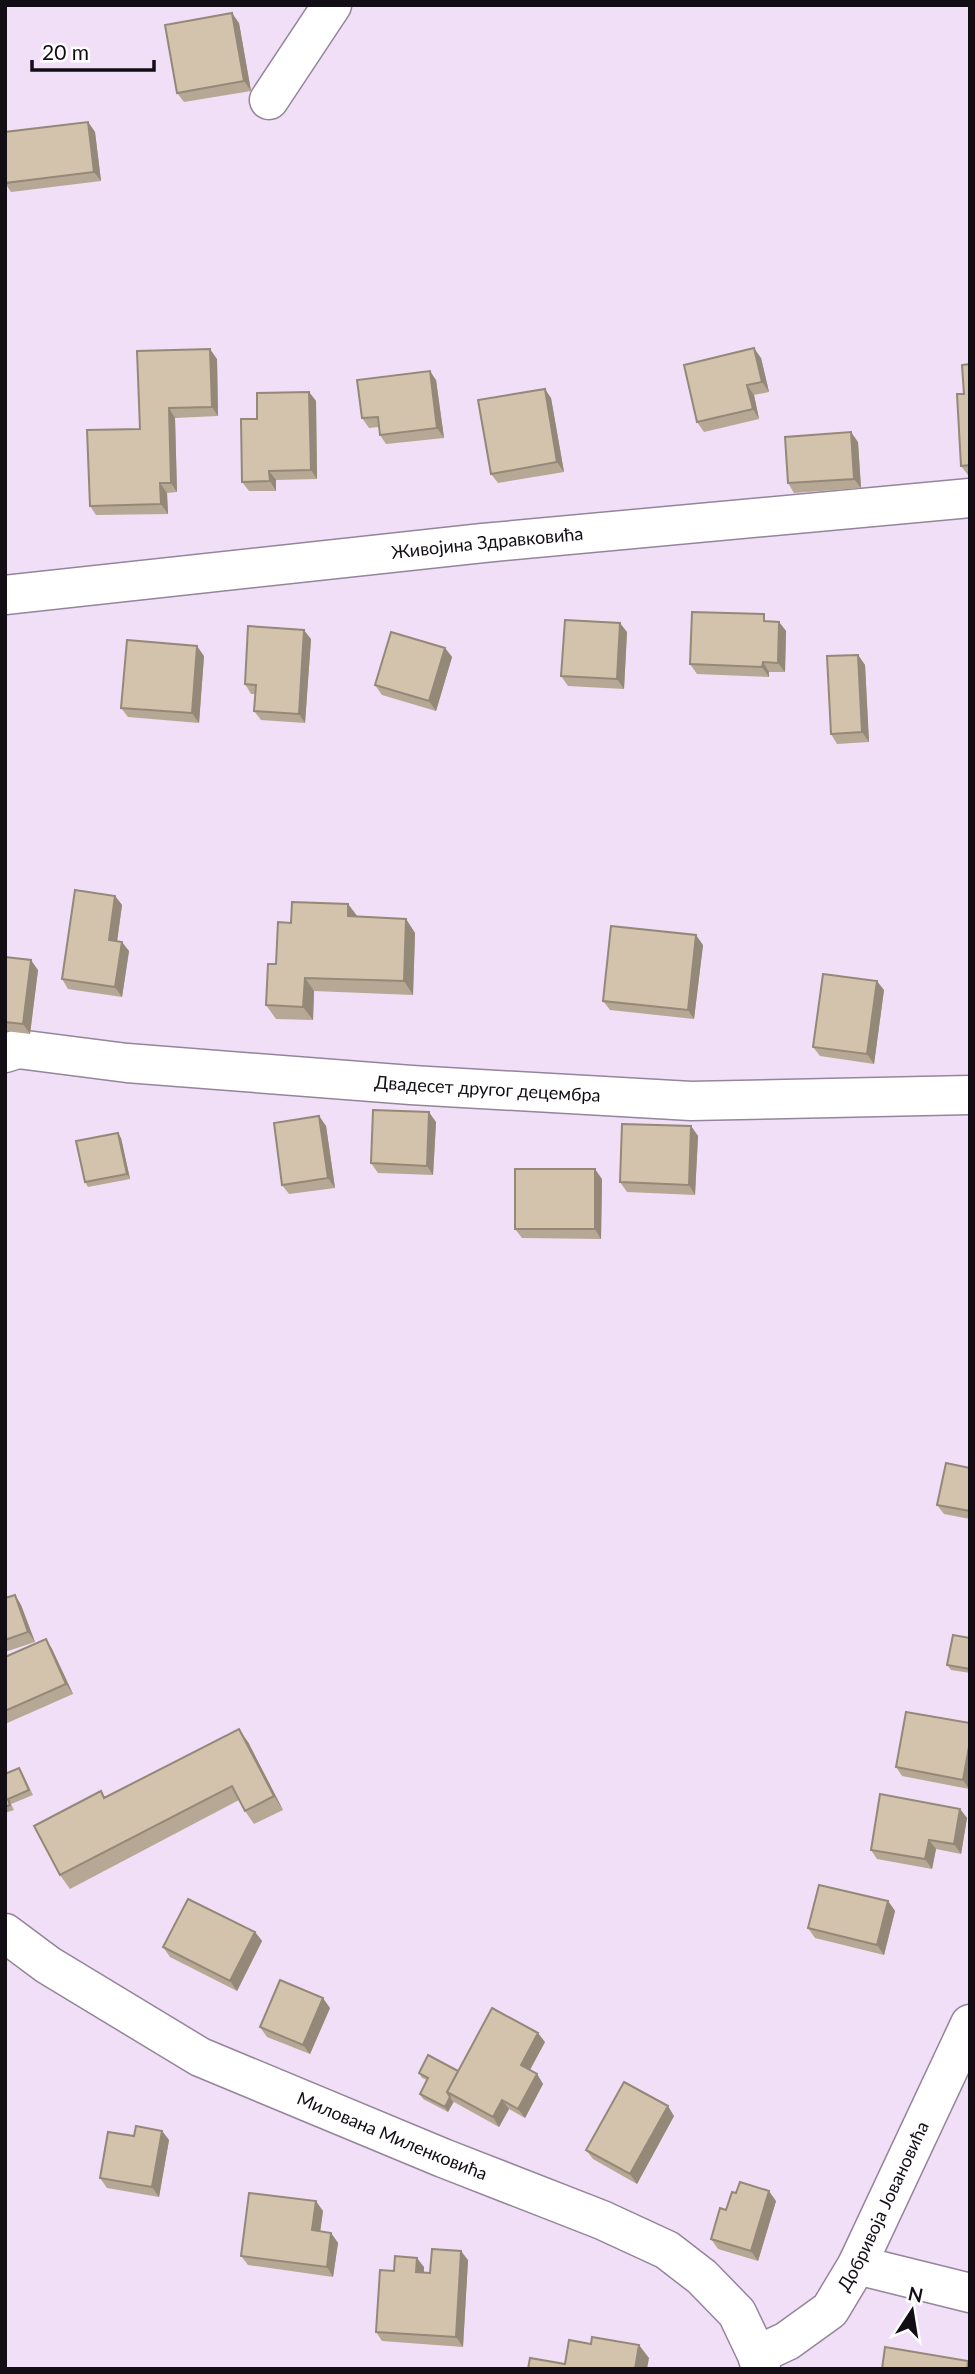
<svg xmlns="http://www.w3.org/2000/svg" width="975" height="2374" font-family="Lato,sans-serif">
<rect width="100%" height="100%" fill="#f0dff6"/>
<g fill="none" stroke-linecap="round" stroke-linejoin="round">
<g stroke="#94859a" stroke-width="41">
<g id="minor">
<path d="M 269,100 L 332,5"/>
<path id="s1" d="M 5,595 L 483,543 L 970,498"/>
<path id="s2" d="M 5,1053 L 18,1049 L 127,1063 L 411,1085 L 691,1101 L 970,1095"/>
<path id="s3" d="M 5,1933 L 48,1965 L 200,2057 L 443,2158 L 602,2220 L 667,2250 L 702,2277 L 737,2313 L 757,2355 L 761,2369"/>
<path d="M 857,2265 L 970,2293"/>
<path id="s4" d="M 757,2355 L 787,2341 L 830,2310 L 857,2265 L 970,2024"/>
</g>
</g>
<use href="#minor" stroke="#fff" stroke-width="38"/>
</g>
<path fill="#b6a894" d="M 239,23 L 251,91 L 184,102 L 177,93 Z
M 88,122 L 95,132 L 101,181 L 11,192 L 5,183 L 5,132 Z
M 761,358 L 769,392 L 754,395 L 759,419 L 704,432 L 697,422 Z
M 217,359 L 218,416 L 175,418 L 177,492 L 167,493 L 168,514 L 96,515 L 90,506 L 140,429 Z
M 970,364 L 970,475 L 968,475 L 961,466 L 964,394 Z
M 436,380 L 444,438 L 386,444 L 380,435 L 379,427 L 369,428 L 362,418 Z
M 309,392 L 316,401 L 317,479 L 276,480 L 276,491 L 249,491 L 242,482 L 257,419 Z
M 551,398 L 564,472 L 498,483 L 491,474 Z
M 858,442 L 861,488 L 794,493 L 788,483 Z
M 769,621 L 779,622 L 786,631 L 785,672 L 769,672 L 769,677 L 697,674 L 690,664 Z
M 627,632 L 624,689 L 568,686 L 561,676 Z
M 311,639 L 305,723 L 261,720 L 254,711 L 256,694 L 251,694 L 245,684 Z
M 445,648 L 452,657 L 436,711 L 382,695 L 375,685 Z
M 858,655 L 865,665 L 869,742 L 837,744 L 831,734 Z
M 204,656 L 199,723 L 128,717 L 121,708 Z
M 115,896 L 122,905 L 117,941 L 129,951 L 122,997 L 68,989 L 62,979 Z
M 348,904 L 357,917 L 406,919 L 415,933 L 413,995 L 314,991 L 313,1020 L 276,1019 L 266,1005 L 276,964 L 291,923 Z
M 703,945 L 694,1019 L 610,1010 L 603,1001 Z
M 5,957 L 38,970 L 30,1034 L 5,1031 Z
M 884,990 L 874,1064 L 820,1056 L 813,1047 Z
M 319,1116 L 326,1126 L 335,1188 L 289,1194 L 282,1185 Z
M 436,1122 L 433,1175 L 378,1173 L 371,1163 Z
M 691,1126 L 698,1136 L 695,1195 L 627,1192 L 620,1182 Z
M 121,1138 L 130,1179 L 88,1187 L 85,1182 Z
M 602,1179 L 601,1239 L 522,1238 L 515,1229 Z
M 970,1468 L 970,1519 L 944,1514 L 937,1505 Z
M 15,1595 L 21,1605 L 35,1642 L 5,1652 L 5,1598 Z
M 970,1638 L 970,1673 L 951,1670 L 947,1665 Z
M 46,1639 L 52,1649 L 73,1694 L 5,1724 L 5,1657 Z
M 970,1723 L 969,1789 L 902,1776 L 896,1767 Z
M 248,1742 L 283,1810 L 254,1824 L 245,1811 L 239,1800 L 70,1889 L 60,1875 L 105,1797 Z
M 19,1768 L 22,1772 L 33,1795 L 11,1804 L 14,1810 L 5,1813 L 5,1774 Z
M 960,1809 L 967,1818 L 961,1854 L 936,1849 L 932,1869 L 877,1859 L 871,1850 Z
M 888,1901 L 895,1911 L 884,1955 L 815,1938 L 808,1928 Z
M 255,1932 L 262,1941 L 237,1991 L 170,1957 L 163,1947 Z
M 330,2008 L 310,2054 L 267,2037 L 260,2027 Z
M 545,2042 L 530,2070 L 537,2074 L 543,2084 L 525,2118 L 509,2109 L 499,2127 L 454,2102 L 448,2112 L 423,2099 L 420,2094 L 427,2080 L 422,2078 L 419,2073 L 458,2071 Z
M 674,2116 L 637,2184 L 593,2159 L 586,2150 Z
M 162,2131 L 169,2140 L 159,2197 L 107,2188 L 100,2178 L 134,2136 Z
M 776,2201 L 758,2261 L 718,2249 L 711,2239 L 726,2210 Z
M 323,2211 L 320,2231 L 331,2233 L 338,2243 L 333,2277 L 248,2265 L 241,2256 Z
M 468,2260 L 463,2347 L 382,2341 L 376,2332 L 394,2271 L 424,2267 L 424,2273 L 430,2273 Z"/>
<path fill="#948878" d="M 232,13 L 239,23 L 251,91 L 244,81 Z
M 88,122 L 95,132 L 101,181 L 94,172 Z
M 754,348 L 761,358 L 769,392 L 762,382 Z
M 210,349 L 217,359 L 218,416 L 212,407 Z
M 430,371 L 436,380 L 444,438 L 437,428 Z
M 747,385 L 754,395 L 759,419 L 753,409 Z
M 545,389 L 551,398 L 564,472 L 557,462 Z
M 309,392 L 316,401 L 317,479 L 311,470 Z
M 169,408 L 175,418 L 177,492 L 171,483 Z
M 851,432 L 858,442 L 861,488 L 854,479 Z
M 269,471 L 276,480 L 276,491 L 270,481 Z
M 160,483 L 167,493 L 168,514 L 161,504 Z
M 779,622 L 786,631 L 785,672 L 778,663 Z
M 620,623 L 627,632 L 624,689 L 617,679 Z
M 304,630 L 311,639 L 305,723 L 299,714 Z
M 197,646 L 204,656 L 199,723 L 192,713 Z
M 445,648 L 452,657 L 436,711 L 429,701 Z
M 858,655 L 865,665 L 869,742 L 862,732 Z
M 763,662 L 769,672 L 769,677 L 762,667 Z
M 115,896 L 122,905 L 116,949 L 109,940 Z
M 348,904 L 358,917 L 348,916 Z
M 406,919 L 415,933 L 413,995 L 404,981 Z
M 696,935 L 703,945 L 694,1019 L 688,1010 Z
M 122,942 L 129,951 L 122,997 L 115,987 Z
M 31,960 L 38,970 L 30,1034 L 23,1024 Z
M 305,978 L 314,991 L 313,1020 L 303,1007 Z
M 877,981 L 884,990 L 874,1064 L 867,1054 Z
M 429,1112 L 436,1122 L 433,1175 L 427,1166 Z
M 319,1116 L 326,1126 L 335,1188 L 328,1178 Z
M 691,1126 L 698,1136 L 695,1195 L 689,1185 Z
M 118,1133 L 121,1138 L 130,1179 L 127,1174 Z
M 595,1169 L 602,1179 L 601,1239 L 595,1229 Z
M 15,1595 L 21,1605 L 35,1642 L 28,1632 Z
M 46,1639 L 52,1649 L 73,1694 L 66,1684 Z
M 239,1729 L 248,1742 L 283,1810 L 274,1796 Z
M 970,1741 L 970,1787 L 969,1789 L 963,1780 Z
M 960,1809 L 967,1818 L 961,1854 L 954,1844 Z
M 929,1840 L 936,1849 L 932,1869 L 925,1859 Z
M 888,1901 L 895,1911 L 884,1955 L 877,1945 Z
M 255,1932 L 262,1941 L 237,1991 L 230,1981 Z
M 323,1998 L 330,2008 L 310,2054 L 303,2045 Z
M 538,2033 L 545,2042 L 527,2075 L 521,2065 Z
M 537,2074 L 543,2084 L 525,2118 L 518,2109 Z
M 450,2097 L 453,2102 L 448,2112 L 445,2107 Z
M 502,2100 L 509,2109 L 499,2127 L 493,2117 Z
M 668,2106 L 674,2116 L 637,2184 L 630,2174 Z
M 162,2131 L 169,2140 L 159,2197 L 152,2187 Z
M 769,2191 L 776,2201 L 758,2261 L 751,2251 Z
M 316,2201 L 323,2211 L 319,2240 L 312,2230 Z
M 331,2233 L 338,2243 L 333,2277 L 327,2267 Z
M 461,2251 L 468,2260 L 463,2347 L 456,2337 Z
M 417,2258 L 424,2267 L 423,2282 L 416,2272 Z
M 639,2345 L 649,2358 L 647,2369 L 635,2369 Z"/>
<path fill="#d4c3ac" stroke="#948878" stroke-width="2" d="M 232,13 L 244,81 L 177,93 L 165,25 Z
M 88,122 L 94,172 L 5,183 L 5,132 Z
M 754,348 L 762,382 L 747,385 L 753,409 L 697,422 L 684,365 Z
M 210,349 L 212,407 L 169,408 L 171,483 L 160,483 L 161,504 L 90,506 L 87,430 L 140,429 L 137,351 Z
M 970,364 L 970,465 L 961,466 L 957,394 L 964,394 L 962,365 Z
M 430,371 L 437,428 L 380,435 L 378,417 L 362,418 L 357,380 Z
M 545,389 L 557,462 L 491,474 L 478,400 Z
M 309,392 L 311,470 L 269,471 L 270,481 L 242,482 L 241,419 L 257,419 L 257,393 Z
M 851,432 L 854,479 L 788,483 L 785,437 Z
M 692,612 L 764,614 L 764,621 L 779,622 L 778,663 L 763,662 L 762,667 L 690,664 Z
M 565,620 L 620,623 L 617,679 L 561,676 Z
M 248,626 L 304,630 L 299,714 L 254,711 L 256,685 L 245,684 Z
M 391,632 L 445,648 L 429,701 L 375,685 Z
M 127,640 L 197,646 L 192,713 L 121,708 Z
M 858,655 L 862,732 L 831,734 L 827,656 Z
M 75,890 L 115,896 L 109,940 L 122,942 L 115,987 L 62,979 Z
M 292,902 L 348,904 L 348,916 L 406,919 L 404,981 L 305,978 L 303,1007 L 266,1005 L 268,964 L 276,964 L 278,922 L 291,923 Z
M 611,926 L 696,935 L 688,1010 L 603,1001 Z
M 5,957 L 31,960 L 23,1024 L 5,1022 Z
M 823,974 L 877,981 L 867,1054 L 813,1047 Z
M 373,1110 L 429,1112 L 427,1166 L 371,1163 Z
M 319,1116 L 328,1178 L 282,1185 L 274,1123 Z
M 622,1124 L 691,1126 L 689,1185 L 620,1182 Z
M 118,1133 L 127,1174 L 85,1182 L 76,1141 Z
M 515,1169 L 595,1169 L 595,1229 L 515,1229 Z
M 946,1463 L 970,1468 L 970,1511 L 937,1505 Z
M 15,1595 L 28,1632 L 5,1640 L 5,1598 Z
M 953,1635 L 970,1638 L 970,1669 L 947,1665 Z
M 46,1639 L 66,1684 L 5,1711 L 5,1657 Z
M 906,1712 L 970,1723 L 970,1741 L 963,1780 L 896,1767 Z
M 239,1729 L 274,1796 L 245,1811 L 232,1786 L 60,1875 L 34,1826 L 101,1791 L 104,1798 Z
M 19,1768 L 29,1790 L 8,1799 L 10,1805 L 5,1807 L 5,1774 Z
M 880,1794 L 960,1809 L 954,1844 L 929,1840 L 925,1859 L 871,1850 Z
M 819,1885 L 888,1901 L 877,1945 L 808,1928 Z
M 188,1899 L 255,1932 L 230,1981 L 163,1947 Z
M 280,1980 L 323,1998 L 303,2045 L 260,2027 Z
M 492,2008 L 538,2033 L 521,2065 L 537,2074 L 518,2109 L 502,2100 L 493,2117 L 447,2092 Z
M 428,2055 L 458,2071 L 447,2092 L 450,2097 L 445,2107 L 420,2094 L 428,2078 L 419,2073 Z
M 624,2082 L 668,2106 L 630,2174 L 586,2150 Z
M 136,2126 L 162,2131 L 152,2187 L 100,2178 L 108,2132 L 134,2136 Z
M 740,2182 L 769,2191 L 751,2251 L 711,2239 L 720,2208 L 726,2210 L 732,2192 L 736,2193 Z
M 249,2193 L 316,2201 L 312,2230 L 331,2233 L 327,2267 L 241,2256 Z
M 432,2249 L 461,2251 L 456,2337 L 376,2332 L 380,2270 L 394,2271 L 395,2256 L 417,2258 L 416,2272 L 430,2273 Z
M 592,2337 L 639,2345 L 635,2369 L 528,2369 L 530,2358 L 565,2364 L 569,2340 L 591,2344 Z
M 885,2347 L 968,2361 L 967,2369 L 882,2369 Z"/>
<g text-anchor="middle" stroke-width="6" stroke-linejoin="round" paint-order="stroke">
<g font-size="18" fill="#130e16" stroke="#fff">
<text dy="6" stroke="none"><textPath href="#s1" startOffset="485">Живојина Здравковића</textPath></text>
<text dy="6" stroke="none"><textPath href="#s2" startOffset="485">Двадесет другог децембра</textPath></text>
<text dy="6" stroke="none"><textPath href="#s3" startOffset="439">Милована Миленковића</textPath></text>
<text dy="6" stroke="none"><textPath href="#s4" startOffset="203">Добривоја Јовановића</textPath></text>
</g>
</g>
<rect width="975" height="2374" fill="none" stroke="#130e16" stroke-width="14"/>
<g transform="translate(912 2311) rotate(12)" stroke="#ffffff" stroke-width="5" paint-order="stroke">
<path d="M0-5L12 26L0 18L-12 26Z" fill="#130e16"/>
<text y="-10" font-size="19" font-weight="bold" text-anchor="middle" fill="#130e16">N</text>
</g>
<path d="M32 60v10h122v-10" fill="none" stroke="#130e16" stroke-width="3.5"/>
<text x="42" y="60" font-size="21" fill="#130e16" stroke="#ffffff" stroke-width="5" paint-order="stroke">20 m</text>
</svg>
